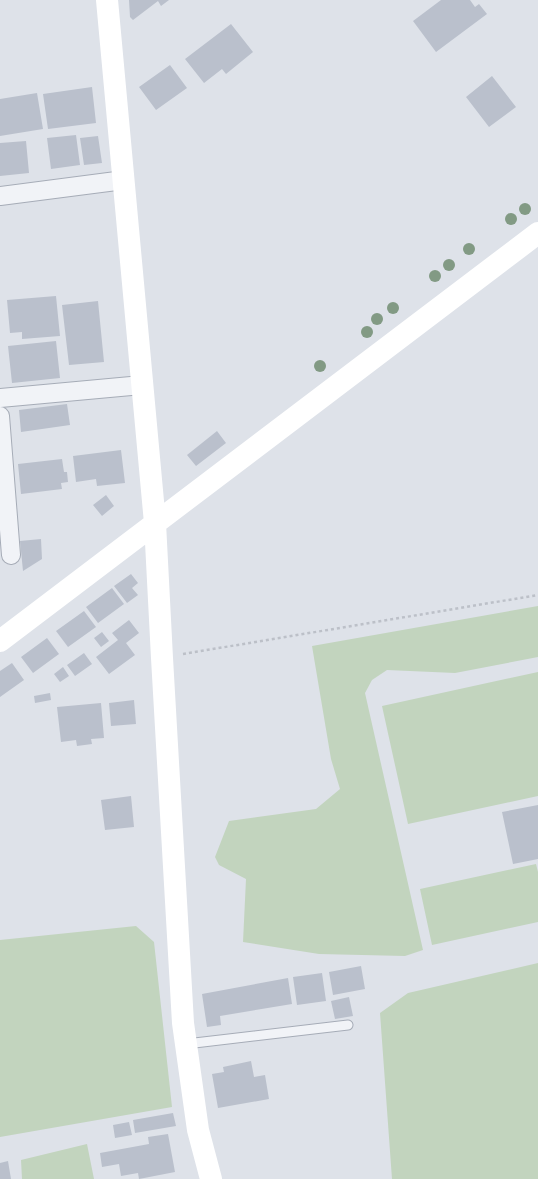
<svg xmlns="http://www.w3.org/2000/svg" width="538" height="1179" font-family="Helvetica,sans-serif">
<rect width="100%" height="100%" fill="#dee2e9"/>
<path fill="#c2d4be" d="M 538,606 L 538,657 L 455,673 L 387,670 L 372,680 L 365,693 L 423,950 L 405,956 L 319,954 L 243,942 L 246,879 L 219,865 L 215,857 L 229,821 L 316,809 L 340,789 L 331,759 L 312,646 Z
M 538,672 L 538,796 L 408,824 L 382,706 Z
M 536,864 L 538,872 L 538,922 L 432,945 L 420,889 Z
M 136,926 L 154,942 L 172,1107 L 0,1137 L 0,940 Z
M 538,963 L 538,1179 L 392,1179 L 380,1013 L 408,993 Z
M 87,1144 L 94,1179 L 22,1179 L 21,1160 Z"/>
<path fill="#bac0cc" d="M 129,0 L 169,0 L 161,6 L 158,1 L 133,20 L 130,17 Z
M 441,0 L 470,0 L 475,7 L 479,4 L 487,14 L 436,52 L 413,21 Z
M 231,24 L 253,52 L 226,74 L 222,69 L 204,83 L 185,59 Z
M 170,65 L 187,88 L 156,110 L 139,87 Z
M 492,76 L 516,107 L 489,127 L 466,97 Z
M 92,87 L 96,123 L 48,129 L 43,94 Z
M 37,93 L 43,129 L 0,136 L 0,99 Z
M 76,135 L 80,165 L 51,169 L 47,138 Z
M 98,136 L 102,163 L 84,165 L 80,138 Z
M 26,141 L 29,173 L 0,176 L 0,143 Z
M 56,296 L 60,336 L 22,339 L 22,332 L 10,333 L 7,300 Z
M 98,301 L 104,362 L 69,365 L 62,305 Z
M 56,341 L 60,378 L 12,383 L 8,346 Z
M 67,404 L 70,425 L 21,432 L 19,410 Z
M 217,431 L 226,443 L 196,466 L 187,455 Z
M 121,450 L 125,483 L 97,486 L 96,479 L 76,482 L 73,456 Z
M 62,459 L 64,472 L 67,472 L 68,482 L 61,483 L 62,489 L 21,494 L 18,464 Z
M 106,495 L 114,506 L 102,516 L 93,505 Z
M 41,539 L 42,559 L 23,571 L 20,541 Z
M 131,574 L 138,583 L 132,588 L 138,595 L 127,603 L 114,586 Z
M 112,588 L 124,604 L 98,623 L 86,607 Z
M 84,611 L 96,627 L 68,647 L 56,631 Z
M 129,620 L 139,633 L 126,643 L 135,655 L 109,674 L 96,657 L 118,640 L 112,633 Z
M 102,632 L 109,641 L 101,647 L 94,638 Z
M 47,638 L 59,654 L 33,673 L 21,657 Z
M 84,653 L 92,664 L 75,676 L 67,665 Z
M 12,663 L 24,680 L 0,697 L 0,671 Z
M 63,667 L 69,676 L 60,682 L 54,674 Z
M 50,693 L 51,700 L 35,703 L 34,696 Z
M 134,700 L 136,724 L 111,726 L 109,703 Z
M 101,703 L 104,738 L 91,739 L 92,744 L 77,746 L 76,740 L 61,742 L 57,707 Z
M 131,796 L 134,827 L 105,830 L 101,800 Z
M 538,805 L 538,859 L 513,864 L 502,812 Z
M 361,966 L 365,989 L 333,995 L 329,972 Z
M 322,973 L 326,1001 L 297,1005 L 293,977 Z
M 288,978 L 292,1004 L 220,1016 L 221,1025 L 207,1027 L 202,994 Z
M 349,997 L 353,1016 L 335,1019 L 331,1001 Z
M 251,1061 L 254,1077 L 265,1075 L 269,1099 L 218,1108 L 212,1074 L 224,1072 L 223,1067 Z
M 173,1113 L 176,1126 L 135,1133 L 133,1120 Z
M 129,1122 L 132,1135 L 115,1138 L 113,1125 Z
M 168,1134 L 175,1172 L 139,1179 L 138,1173 L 121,1176 L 119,1164 L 102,1167 L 100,1153 L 149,1144 L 148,1137 Z
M 8,1161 L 11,1179 L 0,1179 L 0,1163 Z"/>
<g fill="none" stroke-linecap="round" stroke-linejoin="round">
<g stroke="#a6acb7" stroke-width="11">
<path id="lane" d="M 186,1044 L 348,1025"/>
</g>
<g stroke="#a6acb7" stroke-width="20">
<path id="street" d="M 0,196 L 124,180
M 0,398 L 142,385
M 0,416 L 11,555"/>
</g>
<path stroke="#bcc0c8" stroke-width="2.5" stroke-dasharray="3 3" stroke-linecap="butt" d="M 183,654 L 538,595"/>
<use href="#lane" stroke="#f1f3f7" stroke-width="9"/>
<use href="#street" stroke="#f1f3f7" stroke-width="18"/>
<path stroke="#fff" stroke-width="22" d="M 107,0 L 155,523 L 162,658 L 183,1023 L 198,1130 L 211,1179
M 0,641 L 538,233"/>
</g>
<g fill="#829a84">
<circle cx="525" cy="209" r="6"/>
<circle cx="511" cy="219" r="6"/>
<circle cx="469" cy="249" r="6"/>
<circle cx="449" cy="265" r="6"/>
<circle cx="435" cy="276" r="6"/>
<circle cx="393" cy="308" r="6"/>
<circle cx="377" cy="319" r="6"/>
<circle cx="367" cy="332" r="6"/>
<circle cx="320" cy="366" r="6"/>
</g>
</svg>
